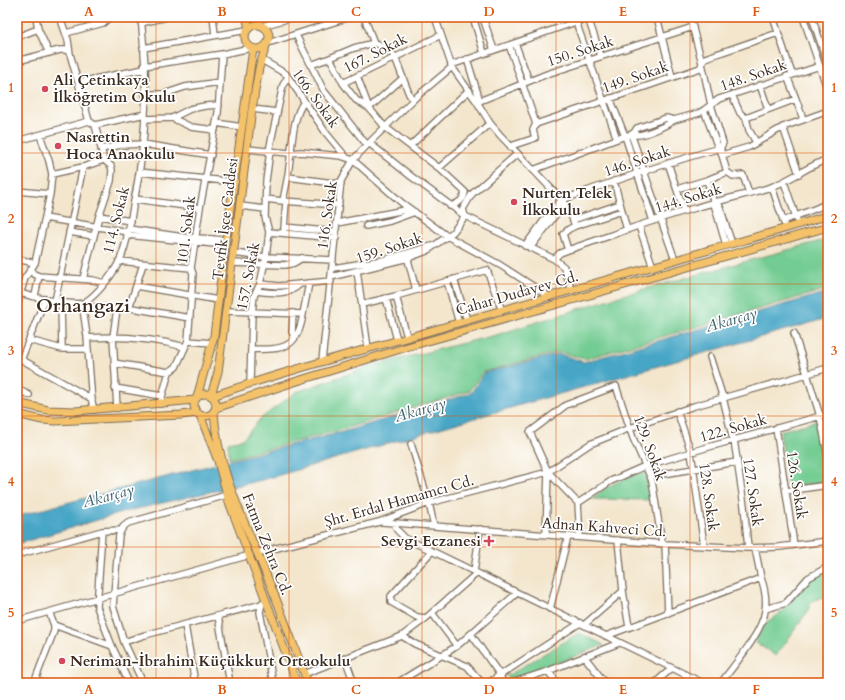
<svg xmlns="http://www.w3.org/2000/svg" width="845" height="700" font-family="Cardo,serif">
<rect width="100%" height="100%" fill="#fff"/>
<filter id="ink" filterUnits="userSpaceOnUse"><feTurbulence type="fractalNoise" baseFrequency=".025" numOctaves="2"/><feDisplacementMap in="SourceGraphic" scale="8" xChannelSelector="R" yChannelSelector="G"/><feConvolveMatrix kernelMatrix="1 2 1 2 8 2 1 2 1" color-interpolation-filters="sRGB"/></filter>
<filter id="wash" filterUnits="userSpaceOnUse"><feTurbulence type="fractalNoise" baseFrequency=".012" numOctaves="4" result="noise"/><feDisplacementMap in="SourceGraphic" scale="16" xChannelSelector="R" yChannelSelector="G"/><feGaussianBlur stdDeviation="0.9" result="paint"/><feColorMatrix in="noise" values="0 0 0 0 0 0 0 0 0 0 0 0 0 0 0 0 0 1.4 0 .05"/><feComposite in="paint" operator="in"/></filter>
<g filter="url(#wash)">
<rect width="100%" height="100%" fill="#f3e6cd"/>
<path fill="#73cc92" stroke="#577b58" d="M 828,239 L 828,289 L 585,359 L 559,352 L 483,372 L 469,391 L 340,430 L 229,459 L 228,442 L 243,439 L 260,419 L 296,392 L 371,366 L 496,335 L 626,294 Z
M 817,421 L 826,482 L 788,487 L 780,431 Z
M 641,472 L 645,473 L 651,500 L 593,499 C 605,485 624,480 641,472 Z
M 828,569 L 828,598 L 817,599 L 811,602 L 808,611 L 776,656 L 755,642 L 767,622 L 778,615 L 789,604 L 801,586 Z
M 579,633 L 604,645 L 510,681 L 507,676 Z"/>
<path fill="#47a6c6" stroke="#416872" d="M 828,292 L 828,318 L 471,419 L 266,479 L 128,511 L 17,544 L 17,516 L 192,470 L 346,431 L 471,393 L 484,373 L 559,354 L 584,362 Z"/>
</g>
<g filter="url(#ink)">
<g fill="none" stroke-linecap="round" stroke-linejoin="round">
<g stroke="#7b6c5b" stroke-width="8">
<path id="minor" d="M 36,17 L 38,29 L 49,53
M 60,17 L 68,40 L 70,54
M 213,17 L 215,35
M 364,17 L 374,43
M 435,17 L 452,67 L 477,102 L 490,123 L 500,135 L 562,200 L 570,212 L 575,226 L 569,229 L 563,234 L 568,250
M 473,17 L 484,53
M 571,17 L 573,23
M 657,17 L 672,77
M 690,17 L 702,63 L 711,105 L 723,143 L 720,148 L 727,172 L 707,180 L 726,245
M 773,17 L 792,74
M 803,17 L 828,91
M 812,17 L 828,65
M 483,18 L 494,50
M 588,18 L 601,56
M 61,20 L 71,17
M 576,22 L 617,139
M 141,23 L 166,17
M 262,26 L 294,17
M 66,33 L 103,23 L 110,17
M 296,35 L 324,91 L 367,145
M 17,37 L 38,29
M 268,43 L 350,17
M 515,43 L 529,81
M 509,45 L 536,124 L 700,68 L 705,58 L 778,33
M 143,48 L 247,30
M 330,58 L 354,48 L 374,43 L 378,44 L 390,51 L 395,57 L 409,94 L 413,100
M 467,59 L 480,101
M 262,60 L 286,74 L 326,133 L 346,157
M 17,61 L 60,50 L 67,50 L 70,54 L 89,121 L 95,125 L 103,156 L 101,161 L 83,167 L 52,174
M 311,65 L 330,58 L 343,83 L 441,35
M 451,65 L 590,17
M 144,66 L 222,54 L 251,48
M 357,76 L 369,108 L 385,127 L 439,168 L 465,192 C 464,200 458,204 450,206
M 787,76 L 796,99
M 79,82 L 144,69
M 343,83 L 356,100 L 369,108 L 403,78
M 760,85 L 768,109
M 145,94 L 164,94 L 185,87 L 220,82
M 732,95 L 740,113 L 746,118
M 610,98 L 625,136 L 653,221
M 304,102 C 292,117 292,148 289,167 C 288,178 285,190 283,201 L 339,205
M 477,102 L 547,74 L 693,27
M 252,109 L 277,112
M 704,110 L 717,145 L 720,148
M 172,118 L 191,127 L 215,130
M 145,119 L 172,118 L 190,109 L 205,106 L 219,105
M 216,123 L 242,127
M 95,125 L 145,114
M 783,127 L 799,174
M 631,134 L 675,260
M 633,134 L 637,128 L 666,118 L 674,120 L 699,113 L 704,110 L 719,99 L 820,66
M 17,141 L 89,121
M 756,142 L 749,130 L 746,118 L 796,99 L 803,119
M 369,143 L 412,177 L 465,216 L 554,259 L 564,267 L 572,291
M 410,146 L 469,90
M 511,148 L 514,145 L 535,138 L 533,130 L 536,124
M 101,149 L 121,145 L 143,144 L 211,155
M 247,149 L 289,153 L 301,152 L 341,156 L 353,160 L 402,203 L 447,236 L 500,265 L 550,297
M 269,151 L 283,85 L 288,77
M 722,155 L 749,147 L 783,127 L 828,111
M 668,163 L 684,211
M 439,168 L 490,123
M 533,170 L 625,136 C 631,134 633,135 638,135 C 646,135 668,125 674,120
M 139,172 L 235,182
M 727,172 L 733,176 L 743,175 L 749,193
M 288,177 L 341,184
M 614,181 L 627,230
M 784,182 L 797,220
M 772,187 L 784,223
M 677,189 L 707,180
M 17,191 L 50,194
M 135,199 L 200,208
M 265,199 L 283,201
M 718,201 L 732,244
M 240,206 L 265,209
M 99,216 L 131,221
M 45,218 L 128,232
M 573,220 L 620,204
M 783,221 L 817,208 L 828,203
M 337,223 L 410,209
M 366,226 L 390,221 L 415,212
M 575,226 L 622,211
M 639,226 L 653,267
M 284,227 L 336,232
M 129,229 L 183,237 L 226,240
M 284,229 L 286,201
M 69,232 L 94,236
M 269,232 L 336,238
M 127,235 L 225,245
M 525,246 L 555,206 L 562,200 C 614,181 667,162 721,148
M 530,248 L 560,209 L 565,205
M 233,253 L 266,257 L 333,260
M 407,256 L 416,290
M 17,259 L 35,263
M 554,259 L 560,253 L 568,250 C 610,236 652,220 695,208 C 720,200 746,195 771,187 C 791,180 808,166 828,159
M 119,261 L 191,268
M 232,263 L 285,265 L 294,263 L 302,258
M 333,268 L 383,260 L 432,246
M 30,270 L 34,274 L 39,276 L 93,280 L 104,283
M 357,271 L 368,348
M 331,277 L 408,258 L 427,251 L 453,232 L 465,216 L 463,209 L 472,194 L 517,154
M 83,279 L 99,216 L 111,181 L 112,170 L 111,166 L 103,159
M 454,279 L 467,320
M 447,281 L 459,323
M 260,284 L 279,286 L 331,281
M 136,286 L 218,300
M 256,291 C 272,293 288,296 300,284
M 17,292 C 29,296 76,308 85,302 C 97,295 114,273 120,260 C 127,243 130,225 133,207 C 139,177 144,145 145,114 C 147,82 144,49 141,17
M 35,296 L 39,276
M 396,296 L 407,337
M 386,298 L 397,340
M 55,301 L 83,167
M 61,302 L 62,349
M 79,304 L 83,309 L 87,336 L 92,402 L 94,410
M 362,304 L 396,296 L 487,270 L 502,311
M 17,305 L 25,278 L 35,263 L 50,194 L 52,174 L 49,161 L 40,135
M 88,307 L 117,309 L 132,308 L 190,318
M 129,308 L 143,264
M 226,311 L 303,314 L 309,283
M 293,313 L 292,332 L 295,338
M 794,333 L 807,374 L 828,368
M 87,338 C 121,336 152,338 185,347
M 29,340 L 62,349 L 88,349
M 188,341 L 212,343
M 251,349 C 283,350 298,349 303,314
M 17,357 L 92,399
M 21,360 L 45,299
M 322,361 L 341,181 L 353,160 L 373,139 L 415,98 L 452,67
M 114,363 L 169,372
M 250,383 L 252,313 L 254,296 L 260,284 L 266,257 L 269,232 L 265,217 L 266,181 L 270,151
M 115,388 L 162,396
M 17,389 L 29,395
M 160,404 L 169,372 L 176,367 L 188,341 L 193,274 L 191,268 L 200,208 L 218,113 L 222,54
M 117,408 L 113,337 L 117,309
M 677,411 L 691,452 L 704,546
M 776,428 L 794,545
M 733,440 L 723,398 L 807,374 L 820,416 L 828,457
M 734,440 L 744,506 L 748,548
M 411,444 L 429,503 L 434,526
M 650,476 L 737,462
M 786,491 L 828,485
M 578,503 L 611,481 L 645,466 L 705,448 L 828,414
M 382,522 L 665,544 L 748,548 L 779,547 L 828,541
M 394,523 L 397,530 L 405,538 L 703,683
M 102,531 L 97,607 L 112,646 L 129,683
M 546,534 L 548,472
M 580,537 L 578,503 L 548,472 L 530,432 L 566,405 L 616,386 L 633,438 L 652,481 L 662,543
M 618,540 L 623,591 L 629,627
M 665,544 L 668,613
M 432,551 L 391,596 L 391,602 L 417,617 L 426,618 L 477,573
M 257,553 L 379,522 L 429,503 L 548,472 L 590,444 L 630,428 L 694,406 L 723,398 L 710,357
M 17,555 L 102,531 L 121,530
M 474,572 L 480,529
M 262,603 L 260,612 L 273,683
M 550,609 L 568,536
M 765,609 L 786,603 L 808,578 L 828,567
M 432,613 L 457,646
M 218,616 L 230,683
M 17,621 L 250,555
M 54,625 L 112,646
M 185,625 L 195,683
M 584,625 L 623,591
M 471,634 L 500,675 L 503,683
M 402,636 L 415,644 L 467,666 L 482,683
M 606,636 L 761,578 L 755,548
M 124,642 L 145,635 L 262,604
M 584,656 L 605,683
M 345,658 L 354,683
M 548,671 L 557,683
M 304,674 L 402,636 L 426,618
M 35,680 L 43,683
M 34,683 L 54,631 L 54,625 L 49,612
M 143,683 L 124,642 L 113,606 L 119,535 L 123,527 L 128,523 L 227,495
M 397,683 L 457,646 L 517,593
M 488,683 L 580,623
M 511,683 L 548,671 L 619,643
M 655,683 L 672,668
M 721,683 C 734,665 762,633 765,611 C 767,599 765,589 761,578"/>
</g>
<g stroke="#7b6c5b" stroke-width="9">
<path id="major" d="M 246,17 L 249,28
M 258,17 L 260,25
M245 37a12 12 0 1 1 24 0a12 12 0 1 1-24 0Z
M194 405a11 11 0 1 1 22 0a11 11 0 1 1-22 0Z
M 211,395 L 218,372 L 252,109 L 259,68 L 266,46
M 213,396 C 278,373 346,355 413,336 C 505,310 597,283 689,256 C 735,242 782,231 828,215
M 197,397 L 214,336 L 225,245 L 253,49
M 17,403 L 48,410 L 75,411 L 195,400
M 216,408 L 291,383 L 407,347 L 828,227
M 214,412 C 217,469 245,522 266,574 C 281,610 294,647 308,683
M 17,414 L 42,420 L 55,421 L 181,415 L 197,413
M 200,415 L 218,461 L 229,502 L 297,683"/>
</g>
<use href="#minor" stroke="#fff" stroke-width="5.5"/>
<use href="#major" stroke="#f4c26a" stroke-width="7"/>
</g>
</g>
<path fill="none" stroke="#df570d" stroke-width="1" stroke-opacity="0.55" d="M 156,17 L 156,683M 289,17 L 289,683M 422,17 L 422,683M 556,17 L 556,683M 690,17 L 690,683M 17,153 L 828,153M 17,284 L 828,284M 17,416 L 828,416M 17,547 L 828,547"/>
<g fill="#d1495b" stroke="#fff" stroke-width="1.5">
<circle cx="45" cy="89" r="4"/>
<circle cx="58" cy="146" r="4"/>
<circle cx="514" cy="202" r="4"/>
<path d="M487 535h4v4h4v4h-4v4h-4v-4h-4v-4h4z"/>
<circle cx="62" cy="661" r="4"/>
</g>
<g text-anchor="middle" stroke-width="3.5" stroke-linejoin="round" paint-order="stroke">
<g font-size="15" fill="#3b2a1e" stroke="#fff">
<text transform="translate(580 51) rotate(-18)" y="5">150. Sokak</text>
<text transform="translate(375 53) rotate(-27)" y="5">167. Sokak</text>
<text transform="translate(753 75) rotate(-19)" y="5">148. Sokak</text>
<text transform="translate(635 77) rotate(-19)" y="5">149. Sokak</text>
<text transform="translate(316 98) rotate(54)" y="5">166. Sokak</text>
<text transform="translate(637 161) rotate(-18)" y="5">146. Sokak</text>
<text transform="translate(688 198) rotate(-17)" y="5">144. Sokak</text>
<text transform="translate(327 215) rotate(-82)" y="5">116. Sokak</text>
<text transform="translate(225 219) rotate(-83)" y="5">Tevfik İşce Caddesi</text>
<text transform="translate(116 220) rotate(-76)" y="5">114. Sokak</text>
<text transform="translate(186 230) rotate(-83)" y="5">101. Sokak</text>
<text transform="translate(389 248) rotate(-18)" y="5">159. Sokak</text>
<text transform="translate(248 276) rotate(-79)" y="5">157. Sokak</text>
<text transform="translate(517 293) rotate(-16)" y="5">Cahar Dudayev Cd.</text>
<text transform="translate(733 428) rotate(-16)" y="5">122. Sokak</text>
<text transform="translate(650 448) rotate(70)" y="5">129. Sokak</text>
<text transform="translate(797 485) rotate(81)" y="5">126. Sokak</text>
<text transform="translate(753 492) rotate(82)" y="5">127. Sokak</text>
<text transform="translate(709 497) rotate(82)" y="5">128. Sokak</text>
<text transform="translate(399 501) rotate(-16)" y="5">Şht. Erdal Hamamcı Cd.</text>
<text transform="translate(604 527) rotate(4)" y="5">Adnan Kahveci Cd.</text>
<text transform="translate(267 544) rotate(68)" y="5">Fatma Zehra Cd.</text>
</g>
<g font-size="15" font-weight="bold" fill="#3b2a1e" stroke="#fff" text-anchor="start">
<text x="53" y="85">Ali Çetinkaya<tspan x="53" dy="17">İlköğretim Okulu</tspan></text>
<text x="66" y="142">Nasrettin<tspan x="66" dy="17">Hoca Anaokulu</tspan></text>
<text x="522" y="198">Nurten Telek<tspan x="522" dy="17">İlkokulu</tspan></text>
<text x="481" y="546" text-anchor="end">Sevgi Eczanesi</text>
<text x="70" y="666">Neriman-İbrahim Küçükkurt Ortaokulu</text>
</g>
<g font-size="16" font-style="italic" fill="#40626a" stroke="#fff">
<text transform="translate(731 319) rotate(-16)" y="6">Akarçay</text>
<text transform="translate(420 409) rotate(-16)" y="6">Akarçay</text>
<text transform="translate(108 495) rotate(-15)" y="6">Akarçay</text>
</g>
<g font-size="19" font-weight="bold" fill="#3b2a1e" stroke="#fff">
<text x="83" y="312">Orhangazi</text>
</g>
</g>
<rect width="845" height="700" fill="none" stroke="#fff" stroke-width="44"/>
<rect x="22" y="22" width="801" height="656" fill="none" stroke="#df570d" stroke-width="1.5"/>
<g font-size="13" text-anchor="middle" font-weight="bold" fill="#df570d">
<text x="89" y="16">A</text>
<text x="222" y="16">B</text>
<text x="356" y="16">C</text>
<text x="489" y="16">D</text>
<text x="623" y="16">E</text>
<text x="756" y="16">F</text>
<text x="11" y="92">1</text>
<text x="834" y="92">1</text>
<text x="11" y="223">2</text>
<text x="834" y="223">2</text>
<text x="11" y="355">3</text>
<text x="834" y="355">3</text>
<text x="11" y="486">4</text>
<text x="834" y="486">4</text>
<text x="11" y="617">5</text>
<text x="834" y="617">5</text>
<text x="89" y="694">A</text>
<text x="222" y="694">B</text>
<text x="356" y="694">C</text>
<text x="489" y="694">D</text>
<text x="623" y="694">E</text>
<text x="756" y="694">F</text>
</g>
</svg>
